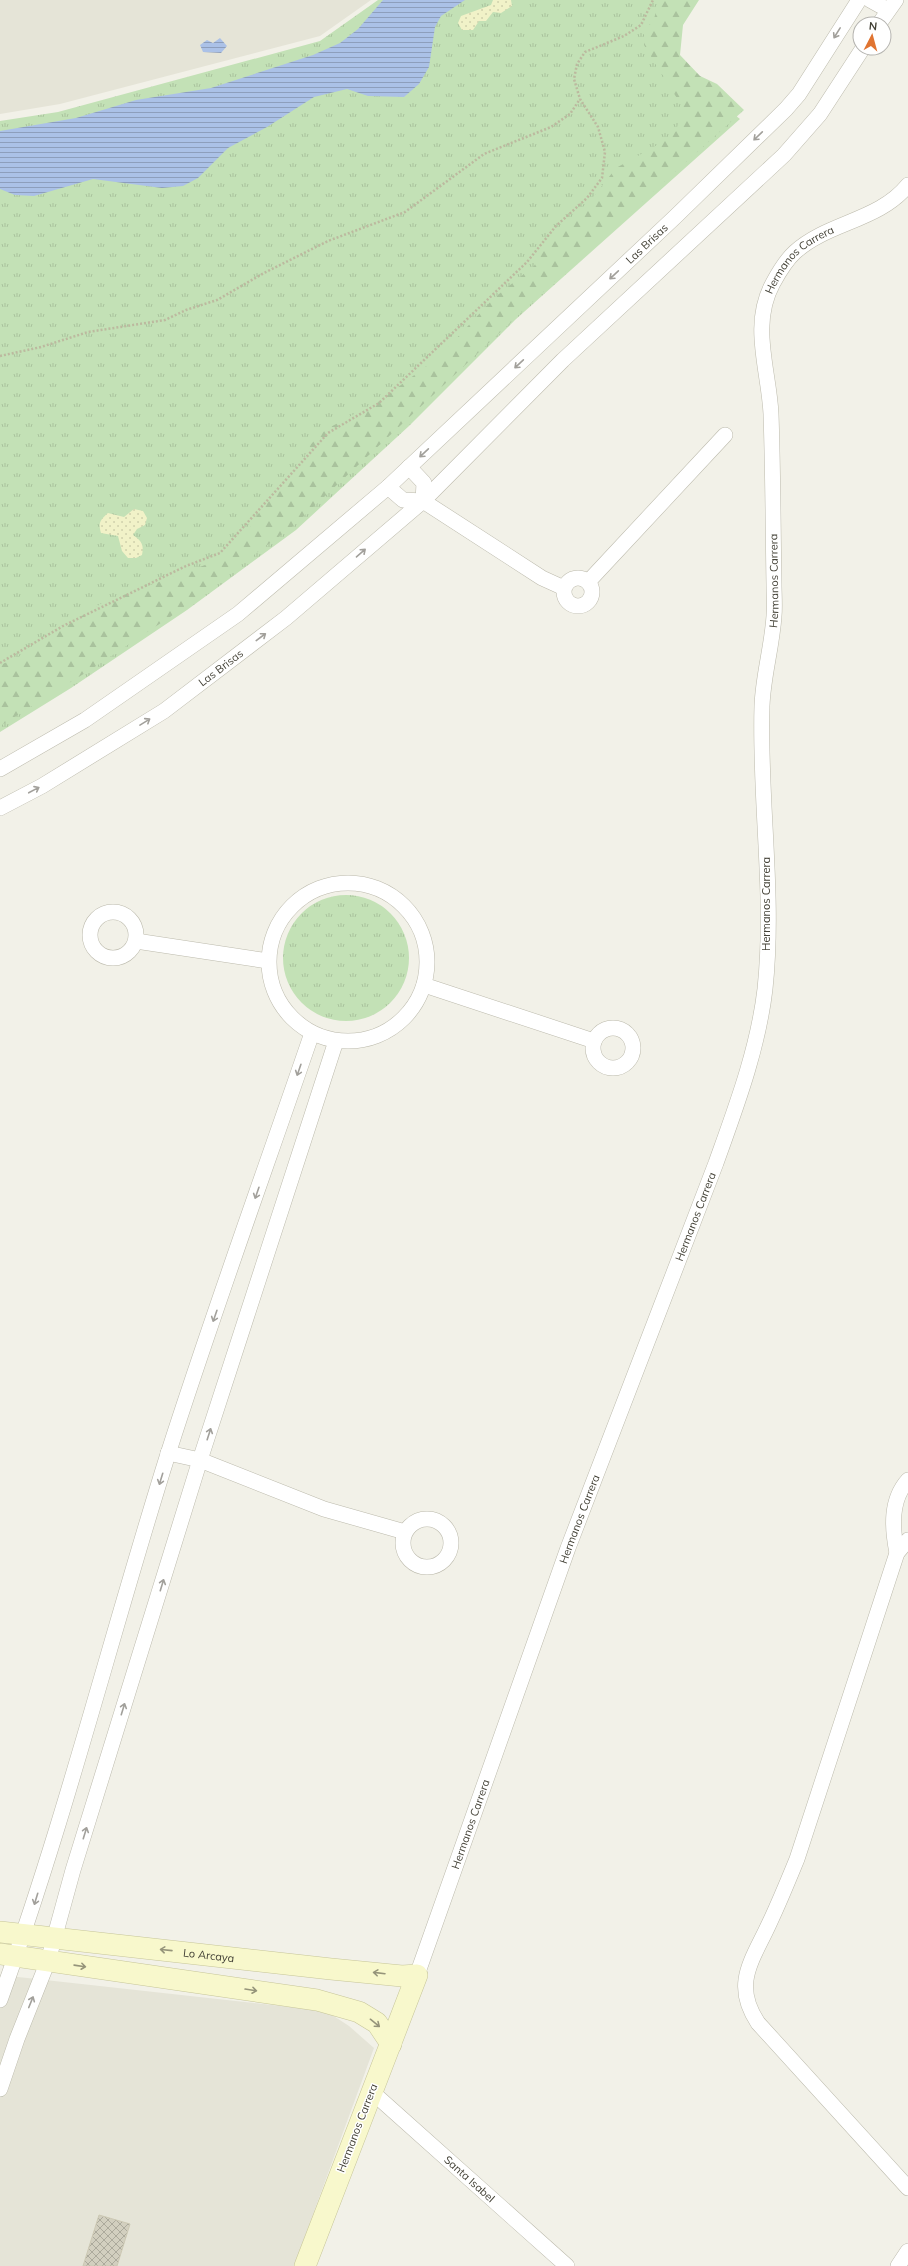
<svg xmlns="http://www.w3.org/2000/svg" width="908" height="2266" font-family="Mulish,sans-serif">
<defs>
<pattern id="grass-tufts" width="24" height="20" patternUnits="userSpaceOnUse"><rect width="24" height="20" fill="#c3e1b6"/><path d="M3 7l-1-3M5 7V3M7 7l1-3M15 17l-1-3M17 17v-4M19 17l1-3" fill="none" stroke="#a9c29d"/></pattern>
<pattern id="forest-firs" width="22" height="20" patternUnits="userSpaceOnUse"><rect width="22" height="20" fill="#c3e1b6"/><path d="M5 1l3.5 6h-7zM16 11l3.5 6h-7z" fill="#a9c29d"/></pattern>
<pattern id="sand-dots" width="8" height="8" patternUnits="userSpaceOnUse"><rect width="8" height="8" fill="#f1f2c8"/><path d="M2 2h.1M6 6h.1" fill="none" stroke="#d0d1ac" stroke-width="1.8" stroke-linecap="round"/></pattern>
<pattern id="water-rules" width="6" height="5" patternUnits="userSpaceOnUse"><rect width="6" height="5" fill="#abc1e7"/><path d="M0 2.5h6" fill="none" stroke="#8d9ebc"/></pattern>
<pattern id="building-cross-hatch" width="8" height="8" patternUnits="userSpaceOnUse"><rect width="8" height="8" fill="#d2cfbf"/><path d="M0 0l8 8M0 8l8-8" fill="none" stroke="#acaa9c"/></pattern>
</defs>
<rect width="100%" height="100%" fill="#f2f1e8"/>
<path fill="#e5e4d7" d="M 0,0 L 371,0 L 320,36 L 60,104 L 0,114 Z
M 0,1975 L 326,2011 L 349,2026 L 374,2048 L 294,2266 L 0,2266 Z"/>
<path fill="url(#grass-tufts)" d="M 378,0 L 690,0 L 675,50 L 691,81 L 740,119 L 515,320 L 409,426 L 296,530 L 187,610 L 71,688 L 0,732 L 0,121 L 58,112 L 320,41 Z
M283 958a63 63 0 1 1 126 0a63 63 0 1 1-126 0Z"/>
<path fill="url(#forest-firs)" d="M 659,0 L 699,0 L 683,25 L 680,55 L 700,76 L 717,84 L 744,110 L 586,252 L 293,526 L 170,617 L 90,670 L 0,726 L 0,665 L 15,659 L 102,603 L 205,565 L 238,546 L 262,508 L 301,463 L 311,444 L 325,430 L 382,399 L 440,356 L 494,298 L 534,266 L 551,239 L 594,196 L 616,168 L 654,147 L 676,131 L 683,108 L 644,45 L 644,33 L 654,19 Z"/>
<path fill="url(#sand-dots)" d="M 493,0 L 511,0 L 512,6 L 501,13 L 493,12 L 486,21 L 479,21 L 473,30 L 462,30 L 458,23 L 461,16 L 491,5 Z
M 134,509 L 143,511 L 147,518 L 145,525 L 137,529 L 133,535 C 142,541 144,545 142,555 L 136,558 L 128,558 L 122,551 L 118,536 L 101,533 C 98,523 100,520 108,513 L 124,517 Z"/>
<path fill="url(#water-rules)" d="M 383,0 L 465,0 L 441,16 L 435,27 L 429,67 L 419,84 L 404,97 L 368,96 L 347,89 L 314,97 L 267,127 L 228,148 L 198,178 L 183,186 L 162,188 L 93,179 L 34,196 L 15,195 L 0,189 L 0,131 L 76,118 L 136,100 L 211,88 L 313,55 L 340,43 L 358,29 Z
M 220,38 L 227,46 L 221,53 L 203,52 L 200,45 L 207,40 L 213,43 Z"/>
<path fill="url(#building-cross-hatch)" stroke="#ccc8b3" d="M 99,2215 L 130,2224 L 117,2266 L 83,2266 Z"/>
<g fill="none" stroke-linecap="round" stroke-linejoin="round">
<g stroke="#bcbaac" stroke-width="16">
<g id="street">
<path d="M 870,0 L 888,10"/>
<path d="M 879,24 L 896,0"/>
<path d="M 409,467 L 424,483 L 423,501"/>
<path d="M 388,487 L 403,500 L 423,501"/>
<path d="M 423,501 L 542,578 L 564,588"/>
<circle cx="578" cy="592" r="14"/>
<path d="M 588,582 L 725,435"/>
<path id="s1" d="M 0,769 L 85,720 L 238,614 L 388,487 L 675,217 L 786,109 L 799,94 L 859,0"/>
<path id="s2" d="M 0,808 L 42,786 L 164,711 L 286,618 L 423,501 L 563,360 L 784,155 L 820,114 L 863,48"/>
<circle cx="348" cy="962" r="79"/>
<circle cx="113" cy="935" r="23"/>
<path d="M 136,941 L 268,961"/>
<path d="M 424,985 L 594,1041"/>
<circle cx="613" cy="1048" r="20"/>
<path d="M 168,1453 L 200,1460 L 324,1509 L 405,1532"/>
<circle cx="427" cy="1543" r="24"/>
<path d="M 908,1540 L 897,1553 L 797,1859 C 788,1881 779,1903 769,1924 C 752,1961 732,1984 758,2023 L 908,2188"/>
<path d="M 897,1553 C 892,1528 890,1500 908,1480"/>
<path id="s3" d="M 417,1975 L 568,1548 L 716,1163 C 736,1107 758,1049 765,989 C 775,895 759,800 762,706 C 763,676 772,647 774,616 C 775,606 774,595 774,584 C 773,528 773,470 771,414 C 769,370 750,325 773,283 C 779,272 786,260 795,252 C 828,222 879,221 908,185"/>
<path d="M 0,2000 C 65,1821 111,1635 168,1454 C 213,1313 264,1173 312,1033"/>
<path d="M 0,2089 L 17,2039 L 48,1961 L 73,1870 L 200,1460 L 336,1041"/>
<path id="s4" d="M 371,2091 L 567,2266"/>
<path d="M 898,2266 L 908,2251"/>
</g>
</g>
<g stroke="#c6c599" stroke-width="22">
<g id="secondary">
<path id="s5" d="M 0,1932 L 331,1969 L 402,1976 L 417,1975 L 305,2266"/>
<path d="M 0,1954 L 317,2000 L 359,2012 L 377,2023 L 391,2044"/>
</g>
</g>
<path stroke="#bcb99f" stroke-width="2.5" stroke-dasharray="2 2" stroke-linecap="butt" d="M 0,356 L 41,347 L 88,332 L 165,320 L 186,310 L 217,300 L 264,273 L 328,241 L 405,212 L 484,154 L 551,127 L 570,114 L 580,99
M 0,663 L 63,626 L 186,566 L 220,553 L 328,433 L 379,403 L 527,262 L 556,226 L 587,198 L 602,178 L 605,152 L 598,127 L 580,99 L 574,79 L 577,64 L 585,52 L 624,36 L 641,25 L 653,0"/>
<use href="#street" stroke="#fff" stroke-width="15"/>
<use href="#secondary" stroke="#f8f8cc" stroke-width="21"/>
</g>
<defs><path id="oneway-shaft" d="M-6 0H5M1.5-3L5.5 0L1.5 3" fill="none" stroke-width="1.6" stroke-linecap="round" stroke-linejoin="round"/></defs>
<g stroke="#a2a09b">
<use href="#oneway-shaft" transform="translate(837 33) rotate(122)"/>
<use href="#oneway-shaft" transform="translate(758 136) rotate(136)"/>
<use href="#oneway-shaft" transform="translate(614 275) rotate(137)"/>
<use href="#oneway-shaft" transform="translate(519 364) rotate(137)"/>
<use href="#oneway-shaft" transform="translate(424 453) rotate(137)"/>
<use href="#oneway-shaft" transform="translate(361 553) rotate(-41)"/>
<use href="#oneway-shaft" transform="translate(261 637) rotate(-37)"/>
<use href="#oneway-shaft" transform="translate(145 722) rotate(-32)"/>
<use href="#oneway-shaft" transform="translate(34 790) rotate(-28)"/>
<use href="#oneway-shaft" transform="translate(299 1070) rotate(109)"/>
<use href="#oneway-shaft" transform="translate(257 1193) rotate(109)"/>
<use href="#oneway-shaft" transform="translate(215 1316) rotate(109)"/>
<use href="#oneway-shaft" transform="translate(209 1434) rotate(-72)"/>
<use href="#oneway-shaft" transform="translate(161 1479) rotate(107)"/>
<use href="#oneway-shaft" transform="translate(162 1585) rotate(-73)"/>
<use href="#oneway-shaft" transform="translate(123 1709) rotate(-73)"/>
<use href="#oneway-shaft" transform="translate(85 1833) rotate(-73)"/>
<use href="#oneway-shaft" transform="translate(36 1899) rotate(107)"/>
<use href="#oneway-shaft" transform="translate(31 2002) rotate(-68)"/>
</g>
<g stroke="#95947a">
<use href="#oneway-shaft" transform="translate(166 1950) rotate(-174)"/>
<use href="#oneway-shaft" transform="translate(80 1966) rotate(8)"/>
<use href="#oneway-shaft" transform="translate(379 1973) rotate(-173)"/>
<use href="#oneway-shaft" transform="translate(251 1990) rotate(9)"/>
<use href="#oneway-shaft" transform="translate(375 2023) rotate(39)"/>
</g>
<g text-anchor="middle" stroke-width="3" stroke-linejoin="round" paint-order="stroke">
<g font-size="11" fill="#444237" stroke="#fff">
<text dy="4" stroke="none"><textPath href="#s1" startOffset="836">Las Brisas</textPath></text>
<text dy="4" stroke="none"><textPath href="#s3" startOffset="1792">Hermanos Carrera</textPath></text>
<text dy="4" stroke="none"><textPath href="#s3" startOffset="1456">Hermanos Carrera</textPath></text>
<text dy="4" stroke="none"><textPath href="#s2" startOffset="262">Las Brisas</textPath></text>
<text transform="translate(766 904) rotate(-90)" y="4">Hermanos Carrera</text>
<text dy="4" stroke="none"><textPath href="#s3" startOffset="808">Hermanos Carrera</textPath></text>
<text dy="4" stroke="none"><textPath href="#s3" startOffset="484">Hermanos Carrera</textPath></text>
<text dy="4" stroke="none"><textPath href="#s3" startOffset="160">Hermanos Carrera</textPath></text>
<text dy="4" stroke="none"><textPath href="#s5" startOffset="210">Lo Arcaya</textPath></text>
<text transform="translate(357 2128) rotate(-69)" y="4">Hermanos Carrera</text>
<text dy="4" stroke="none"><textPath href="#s4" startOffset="132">Santa Isabel</textPath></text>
</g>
</g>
<g transform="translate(872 36) rotate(6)"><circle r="19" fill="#ffffff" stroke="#b4b3af"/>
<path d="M0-3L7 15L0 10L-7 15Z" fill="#e07431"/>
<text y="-6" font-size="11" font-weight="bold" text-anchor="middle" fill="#444237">N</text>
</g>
</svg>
